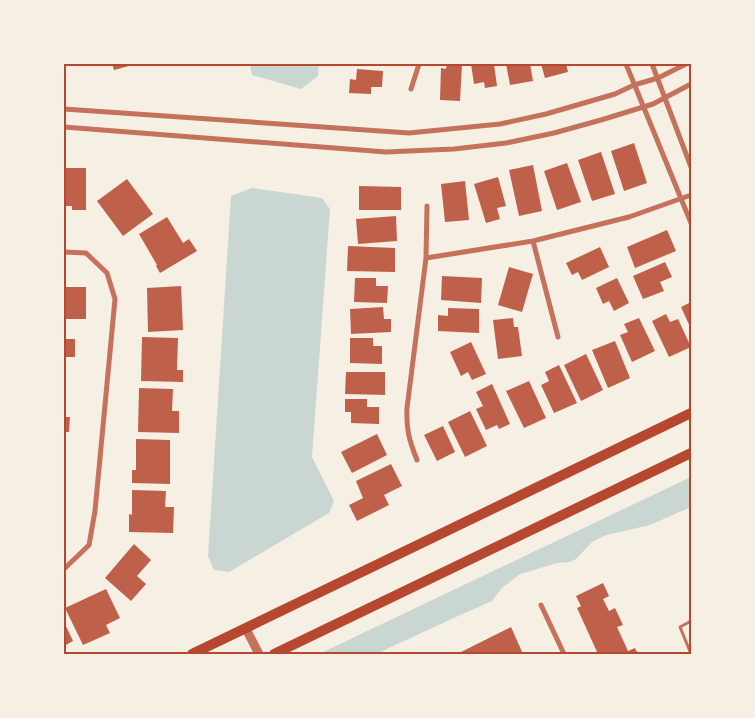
<svg xmlns="http://www.w3.org/2000/svg" width="755" height="718" font-family="Mulish,sans-serif">
<rect width="100%" height="100%" fill="#f6efe4"/>
<path fill="#c9d6d2" d="M 250,64 L 319,64 L 318,76 L 301,89 L 252,75 Z
M 252,188 L 322,198 L 330,209 L 312,457 L 334,501 L 329,513 L 229,572 L 214,570 L 208,556 L 231,196 Z
M 691,477 L 691,507 L 650,525 L 606,535 L 592,542 L 576,559 L 570,562 L 557,563 L 520,574 L 502,588 L 492,601 L 458,616 L 376,654 L 319,654 Z"/>
<path fill="#bf614a" d="M 112,64 L 128,64 L 129,66 L 114,70 Z
M 447,64 L 462,64 L 460,101 L 440,100 L 441,68 L 446,69 Z
M 471,64 L 494,64 L 497,86 L 485,88 L 484,82 L 474,84 Z
M 506,64 L 530,64 L 533,81 L 510,85 Z
M 541,64 L 566,64 L 568,72 L 545,78 Z
M 357,69 L 383,71 L 382,87 L 371,87 L 371,94 L 349,93 L 350,79 L 356,80 Z
M 634,143 L 647,183 L 624,191 L 611,151 Z
M 601,152 L 615,194 L 592,201 L 578,160 Z
M 567,163 L 581,202 L 557,210 L 544,171 Z
M 533,165 L 542,211 L 519,216 L 509,170 Z
M 66,168 L 86,168 L 86,210 L 72,210 L 72,206 L 64,206 L 64,173 L 66,173 Z
M 498,177 L 506,206 L 497,208 L 500,219 L 486,223 L 474,184 Z
M 127,179 L 153,214 L 123,236 L 97,201 Z
M 465,181 L 469,220 L 445,222 L 441,184 Z
M 359,186 L 401,187 L 401,210 L 359,210 Z
M 396,216 L 397,241 L 358,244 L 356,219 Z
M 167,217 L 183,243 L 189,239 L 197,251 L 160,273 L 156,266 L 157,265 L 139,234 Z
M 667,230 L 676,251 L 635,268 L 627,247 Z
M 348,246 L 395,248 L 395,272 L 347,271 Z
M 600,247 L 609,267 L 582,280 L 578,272 L 572,275 L 566,263 Z
M 665,262 L 672,277 L 660,282 L 664,291 L 643,299 L 633,276 Z
M 509,267 L 533,274 L 522,312 L 498,305 Z
M 442,276 L 482,278 L 481,303 L 441,300 Z
M 355,278 L 376,278 L 376,286 L 388,286 L 387,303 L 354,302 Z
M 617,278 L 629,303 L 614,311 L 609,301 L 603,304 L 596,288 Z
M 181,286 L 183,330 L 148,332 L 147,288 Z
M 64,287 L 86,287 L 86,319 L 64,319 Z
M 691,302 L 691,329 L 681,307 Z
M 383,307 L 384,319 L 391,319 L 391,332 L 351,334 L 350,309 Z
M 448,308 L 479,309 L 479,333 L 438,331 L 438,315 L 448,316 Z
M 666,314 L 670,322 L 678,319 L 691,347 L 669,357 L 652,321 Z
M 513,318 L 514,327 L 518,327 L 522,356 L 498,359 L 493,320 Z
M 639,318 L 655,351 L 632,362 L 620,335 L 628,332 L 624,324 Z
M 142,337 L 178,338 L 177,370 L 183,370 L 183,382 L 141,381 Z
M 350,338 L 373,338 L 373,346 L 382,346 L 382,364 L 350,363 Z
M 64,339 L 75,339 L 75,357 L 64,357 Z
M 615,341 L 630,378 L 608,388 L 592,350 Z
M 471,342 L 486,374 L 472,380 L 468,372 L 461,376 L 450,352 Z
M 586,354 L 603,390 L 581,401 L 564,365 Z
M 559,365 L 577,403 L 554,413 L 541,385 L 549,381 L 545,372 Z
M 346,372 L 385,372 L 385,395 L 345,394 Z
M 529,381 L 546,418 L 524,428 L 506,391 Z
M 492,384 L 510,424 L 499,429 L 497,425 L 486,430 L 476,409 L 483,406 L 476,392 Z
M 139,388 L 173,389 L 172,411 L 179,411 L 179,433 L 138,432 Z
M 345,399 L 367,399 L 367,407 L 379,407 L 379,424 L 351,423 L 351,412 L 345,412 Z
M 470,411 L 487,446 L 465,457 L 448,422 Z
M 64,417 L 70,417 L 69,432 L 64,432 Z
M 443,426 L 455,452 L 437,461 L 424,435 Z
M 377,434 L 387,455 L 352,473 L 341,452 Z
M 136,439 L 170,440 L 170,484 L 132,483 L 132,470 L 136,470 Z
M 391,464 L 402,486 L 384,495 L 389,505 L 357,521 L 349,505 L 363,498 L 356,481 Z
M 132,490 L 166,491 L 165,507 L 174,507 L 173,533 L 129,532 L 129,514 L 132,515 Z
M 134,544 L 151,560 L 137,576 L 146,584 L 131,601 L 105,578 Z
M 603,583 L 609,596 L 603,599 L 609,611 L 615,608 L 623,625 L 617,627 L 628,651 L 635,648 L 638,654 L 598,654 L 577,608 L 581,606 L 576,596 Z
M 106,589 L 120,618 L 106,625 L 110,633 L 83,645 L 65,608 Z
M 64,622 L 73,641 L 64,646 Z
M 511,627 L 523,654 L 457,654 Z"/>
<g fill="none" stroke-linecap="round" stroke-linejoin="round">
<path stroke="#c5725c" stroke-width="3" d="M 691,621 L 680,627 L 691,654"/>
<path stroke="#c5725c" stroke-width="5" d="M 626,64 L 691,223
M 652,64 L 691,167
M 411,89 L 419,64
M 64,109 L 409,133 L 500,124 L 546,114 L 615,94 L 634,85 L 658,78 L 686,64
M 64,127 L 386,152 L 454,149 L 506,143 L 554,133 L 601,120 L 653,104 L 691,84
M 533,241 L 558,337
M 64,252 L 86,253 L 107,273 L 115,299 L 95,511 L 89,545 L 64,569
M 426,258 L 533,241 L 629,217 L 691,195
M 417,460 C 409,440 406,429 407,408 L 426,258 L 427,206
M 541,605 L 564,654"/>
<path stroke="#c5725c" stroke-width="9" d="M 246,629 L 259,654"/>
<path stroke="#b5482f" stroke-width="10" d="M 192,654 L 691,413
M 274,654 L 691,453"/>
</g>
<rect width="755" height="718" fill="none" stroke="#f6efe4" stroke-width="130"/>
<rect x="65" y="65" width="625" height="588" fill="none" stroke="#b5482f" stroke-width="2"/>
</svg>
